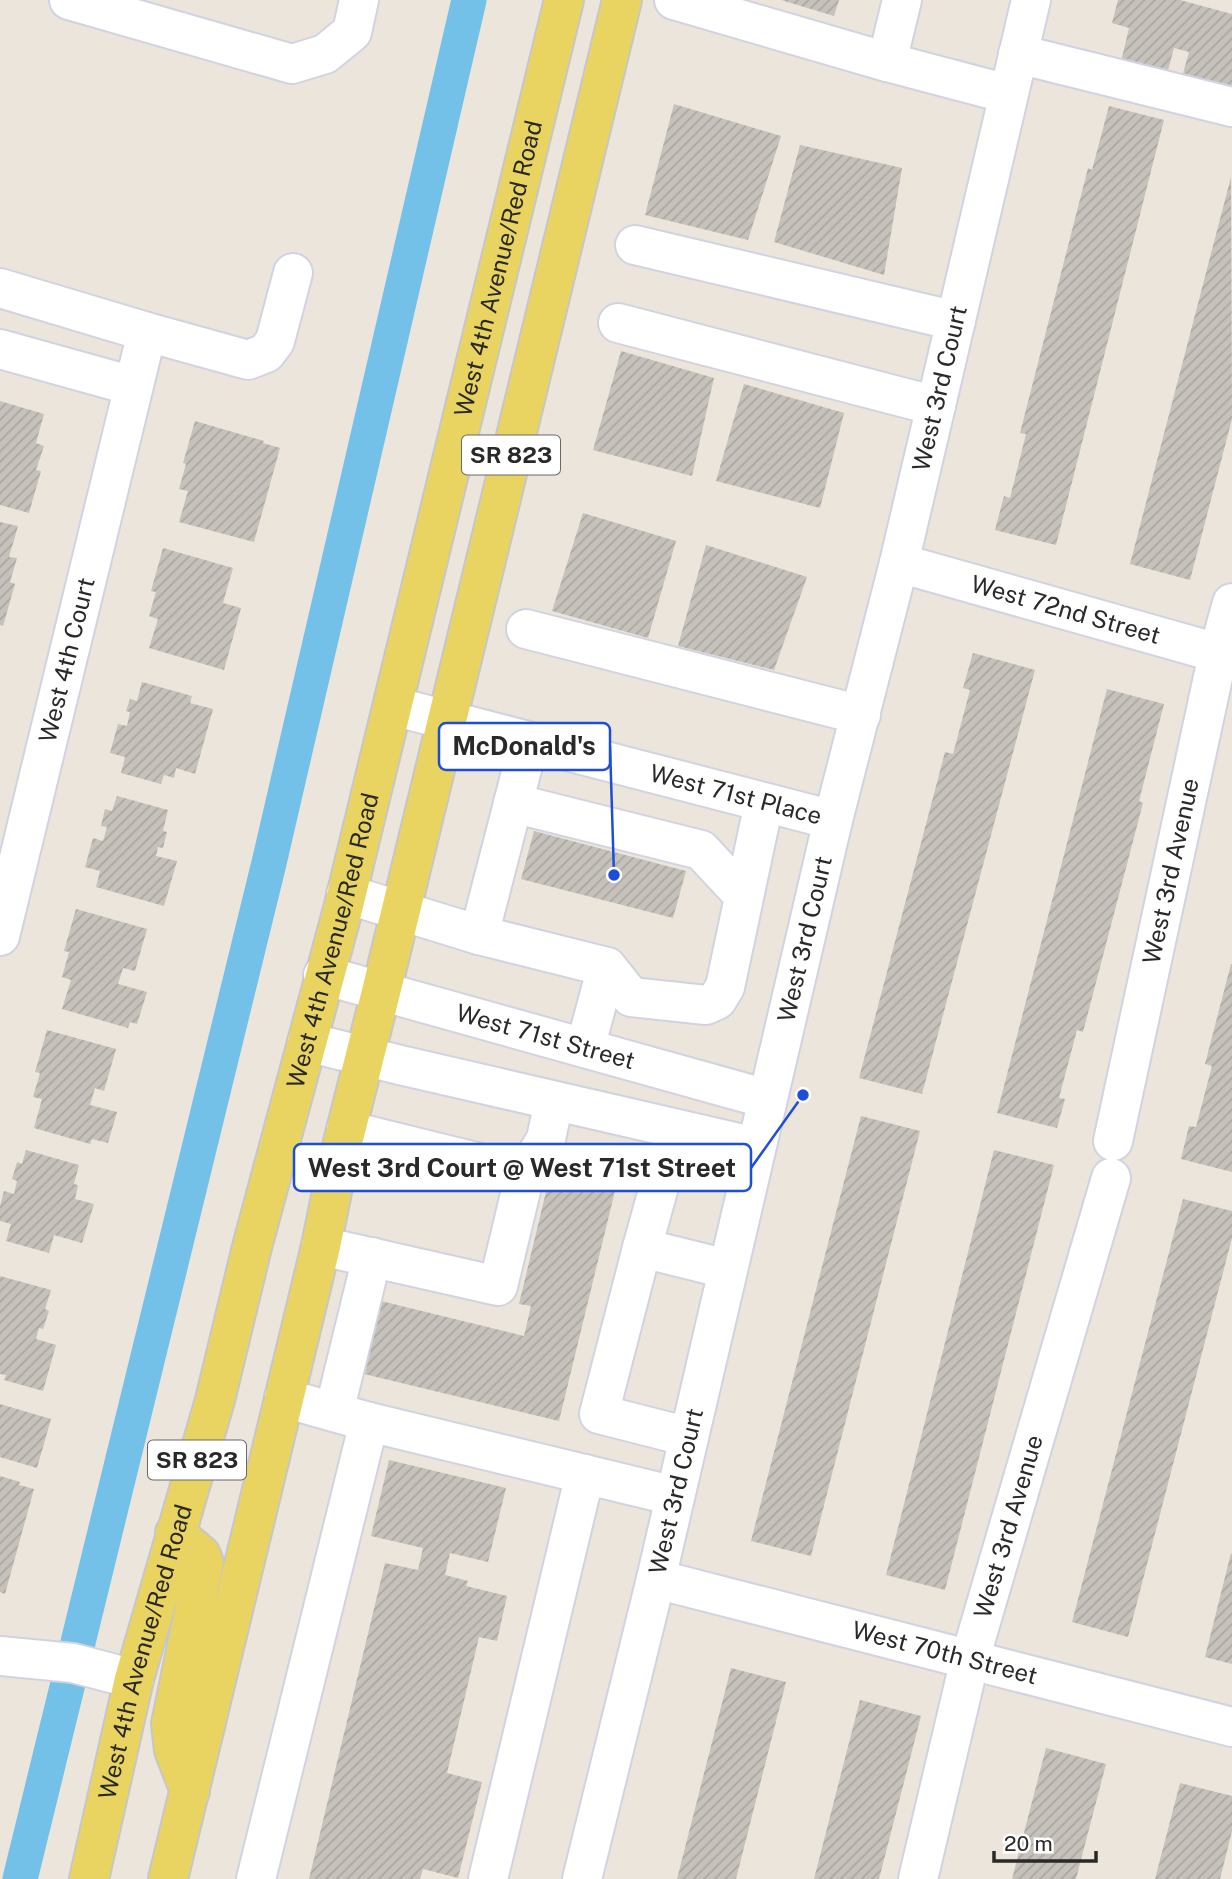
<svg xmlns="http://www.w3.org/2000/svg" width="1232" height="1879" font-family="'Public Sans',sans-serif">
<defs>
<pattern id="building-hatch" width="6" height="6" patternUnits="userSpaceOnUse" patternTransform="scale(1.75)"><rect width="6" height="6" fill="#c6c2bb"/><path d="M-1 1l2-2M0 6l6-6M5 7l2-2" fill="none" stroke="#aaa7a1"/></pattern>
</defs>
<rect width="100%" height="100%" fill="#ebe5db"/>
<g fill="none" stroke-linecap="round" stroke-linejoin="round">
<path stroke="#73c0e8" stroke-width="35" d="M 20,1879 L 269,863 L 469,0"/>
</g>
<path fill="url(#building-hatch)" d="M 781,0 L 839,0 L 834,16 Z
M 1118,0 L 1180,0 L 1232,14 L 1232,90 L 1182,77 L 1189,52 L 1174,48 L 1167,74 L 1121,62 L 1129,28 L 1112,23 Z
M 674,104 L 781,136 L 748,240 L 645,215 Z
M 1109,106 L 1164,120 L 1056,545 L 995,530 L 1004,496 L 1010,498 L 1026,434 L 1020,433 L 1088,168 L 1092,170 Z
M 800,145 L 902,168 L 884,275 L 774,242 Z
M 1231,177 L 1232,419 L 1190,580 L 1130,564 Z
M 621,351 L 714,378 L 692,476 L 593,450 Z
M 744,384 L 844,413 L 820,508 L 716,481 Z
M 0,401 L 44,414 L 36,443 L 44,446 L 36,470 L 41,471 L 29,513 L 0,505 Z
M 195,421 L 264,441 L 263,443 L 280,448 L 254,542 L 179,522 L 188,491 L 179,489 L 186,464 L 183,463 Z
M 583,513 L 676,541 L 648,638 L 552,611 Z
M 0,522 L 18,526 L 9,557 L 17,558 L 10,582 L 15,584 L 3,626 L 0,625 Z
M 706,545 L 807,577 L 774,670 L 678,646 Z
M 163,548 L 233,568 L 223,603 L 241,608 L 224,670 L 149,648 L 158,619 L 149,616 L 156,592 L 151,591 Z
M 973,653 L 1035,670 L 922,1094 L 859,1078 L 945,752 L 953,754 L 970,690 L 963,688 Z
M 142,682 L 192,696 L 190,703 L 213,709 L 195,774 L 176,768 L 174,778 L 164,775 L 161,784 L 121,773 L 125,757 L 110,753 L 118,724 L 127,726 L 130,712 L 126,711 L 130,699 L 137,701 Z
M 1107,689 L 1164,704 L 1139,801 L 1143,803 L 1083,1032 L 1077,1030 L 1059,1098 L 1065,1099 L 1057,1128 L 997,1113 Z
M 117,796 L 168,810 L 163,831 L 167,832 L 163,848 L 158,847 L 156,856 L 177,861 L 164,906 L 96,887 L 100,871 L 85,867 L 93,838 L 103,841 L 107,827 L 101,826 L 105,809 L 112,811 Z
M 534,831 L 686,871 L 673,918 L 521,879 Z
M 76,909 L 147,929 L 135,971 L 123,968 L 118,984 L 147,992 L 137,1024 L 130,1022 L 128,1028 L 62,1009 L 71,980 L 62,977 L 69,952 L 64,951 Z
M 1231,964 L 1232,964 L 1232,1172 L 1181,1159 L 1189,1126 L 1196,1127 L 1212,1066 L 1205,1064 Z
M 47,1030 L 116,1049 L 104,1091 L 95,1088 L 90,1105 L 117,1112 L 108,1143 L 92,1139 L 90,1144 L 34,1128 L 42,1099 L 33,1097 L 40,1073 L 35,1072 Z
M 861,1116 L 920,1131 L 811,1556 L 751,1541 Z
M 557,1146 L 622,1162 L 559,1421 L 364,1374 L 381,1301 L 524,1336 L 531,1306 L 519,1304 Z
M 26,1150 L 79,1165 L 74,1184 L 78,1185 L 75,1199 L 94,1204 L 82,1243 L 54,1235 L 49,1253 L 6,1241 L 11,1224 L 0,1221 L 0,1206 L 4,1191 L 14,1194 L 17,1181 L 12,1179 L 17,1162 L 22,1164 Z
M 994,1150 L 1054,1165 L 945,1590 L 886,1575 Z
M 1183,1199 L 1232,1211 L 1232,1238 L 1128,1637 L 1072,1622 Z
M 0,1276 L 51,1290 L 45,1309 L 49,1311 L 43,1329 L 39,1328 L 36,1339 L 56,1345 L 43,1391 L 4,1380 L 6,1375 L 0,1374 Z
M 0,1404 L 51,1419 L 37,1468 L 0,1457 Z
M 389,1460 L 506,1488 L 488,1562 L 450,1553 L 445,1575 L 468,1581 L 466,1586 L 507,1596 L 497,1641 L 479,1637 L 447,1773 L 482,1782 L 458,1878 L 423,1869 L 420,1879 L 309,1879 L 385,1563 L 418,1570 L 423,1548 L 371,1536 Z
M 0,1476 L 20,1482 L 19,1485 L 34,1489 L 5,1594 L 0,1592 Z
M 1231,1553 L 1232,1554 L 1232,1664 L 1205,1657 Z
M 731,1668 L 786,1682 L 736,1879 L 677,1879 Z
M 860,1700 L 921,1716 L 879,1879 L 814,1879 Z
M 1046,1748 L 1106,1764 L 1076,1879 L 1012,1879 Z
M 1180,1783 L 1232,1796 L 1232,1831 L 1220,1879 L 1155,1879 Z"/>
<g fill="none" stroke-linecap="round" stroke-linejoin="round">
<g stroke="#d1d3e1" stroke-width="42">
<g id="minor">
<path d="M 69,0 L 292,64 L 325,54 L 352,32 L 359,0"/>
<path d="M 674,0 L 887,62 L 1008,94"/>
<path d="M 1018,54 L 1232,107"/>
<path d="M 887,62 L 902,0"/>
<path d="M 635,245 L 956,321"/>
<path d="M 0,288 L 147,332"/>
<path d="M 618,323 L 936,406"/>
<path d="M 0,349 L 133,386"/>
<path id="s1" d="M 899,563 L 1232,657"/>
<path d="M 526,629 L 861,715"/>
<path id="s2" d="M 393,706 L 833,820"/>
<path d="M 513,803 L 701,850 L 743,895"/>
<path d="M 346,894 L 479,935 L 607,967 L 631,997 L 706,1005 L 717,1000 L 725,987 L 764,803"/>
<path d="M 479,935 L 529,742"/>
<path id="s3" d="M 0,936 L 147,332 L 248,360 L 266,353 L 275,341 L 293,273"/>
<path id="s4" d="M 323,975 L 767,1099"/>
<path d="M 307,1042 L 400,1065 L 756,1147"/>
<path d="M 585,1048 L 607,967"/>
<path d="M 346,1130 L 525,1174"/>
<path id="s5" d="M 1113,1141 L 1218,654 L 1232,603"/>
<path d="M 660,1183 L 642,1248 L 727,1269"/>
<path d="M 321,1246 L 498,1286 L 525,1174 L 546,1139 L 554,1101"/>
<path d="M 642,1248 L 599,1414 L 689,1437"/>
<path d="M 284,1398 L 369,1422 L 675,1496"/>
<path d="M 334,1412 L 372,1257"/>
<path id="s6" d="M 656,1579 L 1232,1727"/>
<path d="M 0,1656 L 73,1663 L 134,1679"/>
<path d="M 256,1879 L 369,1422"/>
<path d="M 488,1879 L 585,1474"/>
<path id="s7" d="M 582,1879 L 656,1579 L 833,820 L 899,563 L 1031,0"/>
<path id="s8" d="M 918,1879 L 970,1659 L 1111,1178"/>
</g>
</g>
<g stroke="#c7c7c7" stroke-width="42">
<g id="major">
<path d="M 175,1533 L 201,1555 L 204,1563 L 171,1724 L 174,1750 L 190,1791"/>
<path id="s9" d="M 89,1879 L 134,1679 L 215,1400 L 252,1247 L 343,909 L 564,0"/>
<path d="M 168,1879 L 321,1246 L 338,1162 L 381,992 L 622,0"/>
</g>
</g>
<use href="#minor" stroke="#fff" stroke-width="38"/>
<use href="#major" stroke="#e9d461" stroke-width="38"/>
</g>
<g text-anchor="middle" stroke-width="5" stroke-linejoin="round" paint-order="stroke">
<g fill="#fff" stroke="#696969" stroke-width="2">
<rect x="462" y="435.5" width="98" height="39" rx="5"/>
<rect x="148" y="1440.5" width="98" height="39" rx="5"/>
</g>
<g font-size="23" font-weight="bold" fill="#292929">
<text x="511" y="463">SR 823</text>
<text x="197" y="1468">SR 823</text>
</g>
<g font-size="24" fill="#292929" stroke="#fff">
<text dy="8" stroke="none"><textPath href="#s9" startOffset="1662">West 4th Avenue/Red Road</textPath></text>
<text dy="8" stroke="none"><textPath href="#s7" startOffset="1533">West 3rd Court</textPath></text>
<text dy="8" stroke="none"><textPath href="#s1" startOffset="173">West 72nd Street</textPath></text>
<text dy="8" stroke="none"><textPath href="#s3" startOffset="284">West 4th Court</textPath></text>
<text dy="8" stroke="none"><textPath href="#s2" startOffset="354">West 71st Place</textPath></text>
<text dy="8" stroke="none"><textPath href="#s5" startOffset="276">West 3rd Avenue</textPath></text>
<text dy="8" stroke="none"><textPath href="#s7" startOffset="966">West 3rd Court</textPath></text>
<text dy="8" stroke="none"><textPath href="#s9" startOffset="970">West 4th Avenue/Red Road</textPath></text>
<text dy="8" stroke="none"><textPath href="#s4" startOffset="231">West 71st Street</textPath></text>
<text dy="8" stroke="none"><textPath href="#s7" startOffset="399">West 3rd Court</textPath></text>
<text dy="8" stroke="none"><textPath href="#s8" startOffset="364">West 3rd Avenue</textPath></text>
<text dy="8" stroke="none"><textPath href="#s9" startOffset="234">West 4th Avenue/Red Road</textPath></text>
<text dy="8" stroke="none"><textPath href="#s6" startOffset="298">West 70th Street</textPath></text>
</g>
</g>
<path fill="none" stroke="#1d4ed8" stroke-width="2.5" d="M614 875L610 746M803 1095L751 1168"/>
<g fill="#1d4ed8" stroke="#fff" stroke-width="2.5">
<circle cx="614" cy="875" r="7"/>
<circle cx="803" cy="1095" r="7"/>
</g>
<g fill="#fff" stroke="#1d4ed8" stroke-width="2.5">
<rect x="439" y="723" width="171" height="47" rx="7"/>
<rect x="294" y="1144" width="457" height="47" rx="7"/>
</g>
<g font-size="26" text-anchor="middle" font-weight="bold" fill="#292929">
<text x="524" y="755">McDonald's</text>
<text x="522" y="1177">West 3rd Court @ West 71st Street</text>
</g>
<path d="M994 1851v10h102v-10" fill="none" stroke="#292929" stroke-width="3.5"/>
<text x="1004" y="1851" font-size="21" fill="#292929" stroke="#ffffff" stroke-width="5" paint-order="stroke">20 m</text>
</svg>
